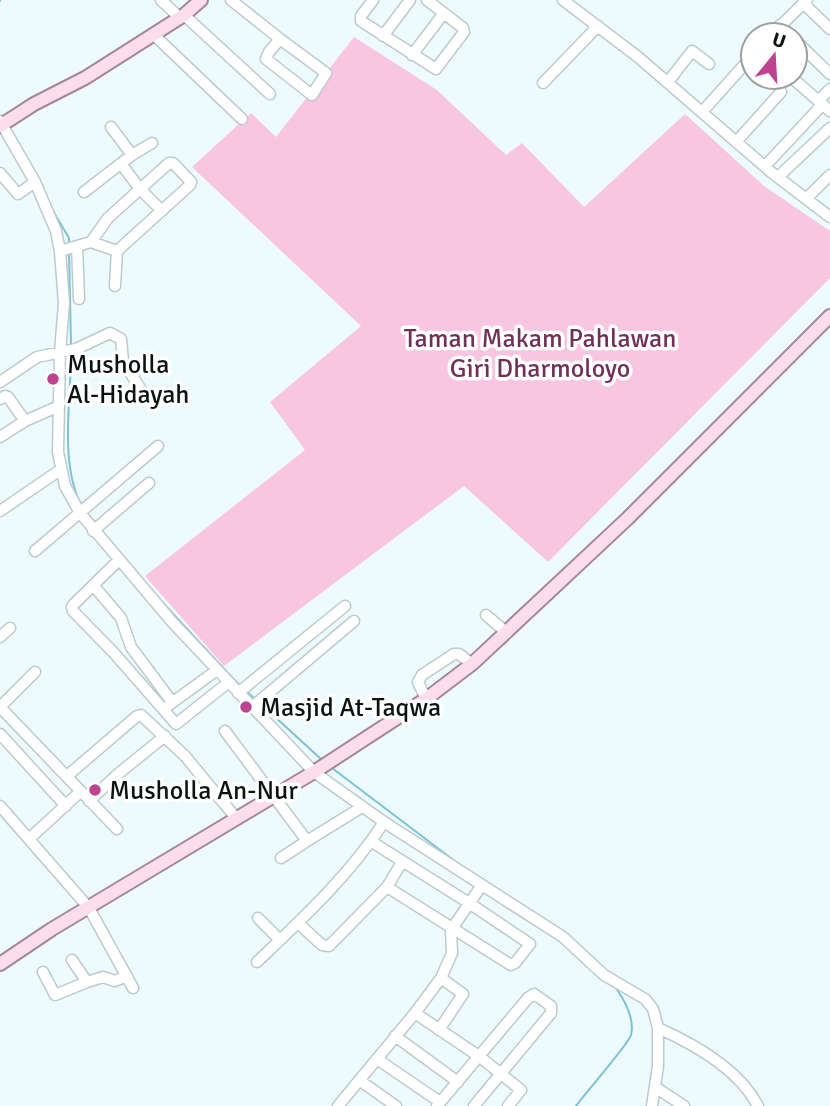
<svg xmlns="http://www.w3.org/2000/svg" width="830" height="1106" font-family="Signika,sans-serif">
<rect width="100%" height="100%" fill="#edfbfe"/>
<path fill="#f8c6e0" d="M 354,37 L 437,90 L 506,155 L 522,143 L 584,207 L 685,114 L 764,186 L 830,231 L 830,278 L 548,562 L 464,486 L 224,666 L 145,576 L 305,450 L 270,402 L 361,326 L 192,167 L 251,113 L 276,137 Z"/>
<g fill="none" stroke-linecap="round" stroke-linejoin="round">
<path stroke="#7cc2d2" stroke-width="2" d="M 0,1 L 0,0
M 53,211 L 69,238 L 69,243
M 69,252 L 71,345
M 71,354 C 71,402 59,463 82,507
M 162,602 L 239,685
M 246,691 L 255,699
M 262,705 L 322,760
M 332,768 L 456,862
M 576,1106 C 585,1093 628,1045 631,1035 C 635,1019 625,1001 616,988"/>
<g stroke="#bdcacd" stroke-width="13">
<path id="minor" d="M 161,0 L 180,18
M 231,0 L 280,39 L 269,52 L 266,59 L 312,95 L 326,73 L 280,39
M 373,0 L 361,16 L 361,21 L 436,69 L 464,32 L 463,28 L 427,0
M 563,0 L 638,57 L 771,172 L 830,217
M 803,3 L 830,29
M 184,15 L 270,94
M 780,25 L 790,35
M 153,34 L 242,119
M 771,35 L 807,0
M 383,36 L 410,0
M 795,40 L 830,74
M 412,55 L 444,13
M 791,77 L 830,111
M 668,82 L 692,51 L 709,64
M 543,83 L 598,26
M 818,101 L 830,89
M 702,112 L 753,55
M 0,121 L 35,182 L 56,231 L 60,251 L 64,303 L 60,352 L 58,452 L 65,486 L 80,513 L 173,623 L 314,772 L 384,822 L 563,937 L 604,975 L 645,999 L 653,1009 L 658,1028 L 658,1066 L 652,1106
M 111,127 L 132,155
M 736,142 L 781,92
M 122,165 L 140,189 L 162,211
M 765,166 L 822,105
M 0,173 L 18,194 L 35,182
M 778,177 L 830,128
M 84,192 L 132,155 L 152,143
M 806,199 L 830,175
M 77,246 L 79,299
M 60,251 L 91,242 L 108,218 L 169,163 L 173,163 L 191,182 L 190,185 L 117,251 L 91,242
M 115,286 L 117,251
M 0,382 L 37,357 L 76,349 L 110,333 L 121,339 L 123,361 L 146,398
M 0,399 L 5,396 L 8,397 L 25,421 L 59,406
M 0,437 L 25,421
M 0,511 L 60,470
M 93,531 L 149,483
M 35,551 L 158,446
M 119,560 L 74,604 L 72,607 L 73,611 L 114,653 L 176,724 L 229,682
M 93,585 L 121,618 L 131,647 L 172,702
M 486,615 L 507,633
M 0,637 L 10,628
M 238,693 L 345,606
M 426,699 L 418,682 L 422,675 L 454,654 L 459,654 L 472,664
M 169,705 L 217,670
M 0,707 L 117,829
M 0,707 L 35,672
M 251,708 L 354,621
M 225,731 L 307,841 L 362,807
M 0,734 L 66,806
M 67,776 L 137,716 L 141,715 L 185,756 L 236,818
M 89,801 L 118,774 L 165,736
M 0,806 L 89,908 L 133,988
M 29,839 L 81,791
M 372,842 L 469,903 L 530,944 L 515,963 L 511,965 L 387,887
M 281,858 L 307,841
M 258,918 L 280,940
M 298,923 L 322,945 L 329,946 L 387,887 L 402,862
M 72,960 L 87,982 L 103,977 L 115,981 L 127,976
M 257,962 C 303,918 349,876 384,822
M 43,972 L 55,995 L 87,982
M 415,1013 L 480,1057 L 521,1090 L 508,1106
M 658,1028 C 694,1044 739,1069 758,1106
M 439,1030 L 463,994 L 441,978
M 395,1036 L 458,1082
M 377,1059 L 440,1102
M 359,1080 L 396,1106
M 655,1087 L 684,1106
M 338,1106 L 415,1013 L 441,978 L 452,953 L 451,930 L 482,885
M 437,1106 L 528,998 L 534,994 L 551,1006 L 551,1013 L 474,1106"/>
</g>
<g stroke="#a58798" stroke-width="16">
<path id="major" d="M 0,126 L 34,104 L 85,78 L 126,52 L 184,15 L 201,0
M 0,964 L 52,929 L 314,772 L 426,699 L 472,664 L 627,519 L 830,316"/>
</g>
<use href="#minor" stroke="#fff" stroke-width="10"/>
<use href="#major" stroke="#fbddec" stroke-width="12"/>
</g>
<g fill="#bf4290" stroke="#fff" stroke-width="2.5">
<circle cx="53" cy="379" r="7"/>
<circle cx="246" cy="707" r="7"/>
<circle cx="95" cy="790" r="7"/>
</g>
<g text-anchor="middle" stroke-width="7" stroke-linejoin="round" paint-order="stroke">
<g font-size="26" fill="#713057" stroke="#fff">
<text x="540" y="347">Taman Makam Pahlawan<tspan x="540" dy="30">Giri Dharmoloyo</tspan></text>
</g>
<g font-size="26" fill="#0c1112" stroke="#fff" text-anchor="start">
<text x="67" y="373">Musholla<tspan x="67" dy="30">Al-Hidayah</tspan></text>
<text x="260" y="716">Masjid At-Taqwa</text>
<text x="109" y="799">Musholla An-Nur</text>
</g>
</g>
<g transform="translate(774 56) rotate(18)"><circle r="33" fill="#ffffff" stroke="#9ea0a0" stroke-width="2"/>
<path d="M0-5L12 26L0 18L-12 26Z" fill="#bf4290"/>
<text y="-10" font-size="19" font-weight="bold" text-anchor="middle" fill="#0c1112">U</text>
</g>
</svg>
